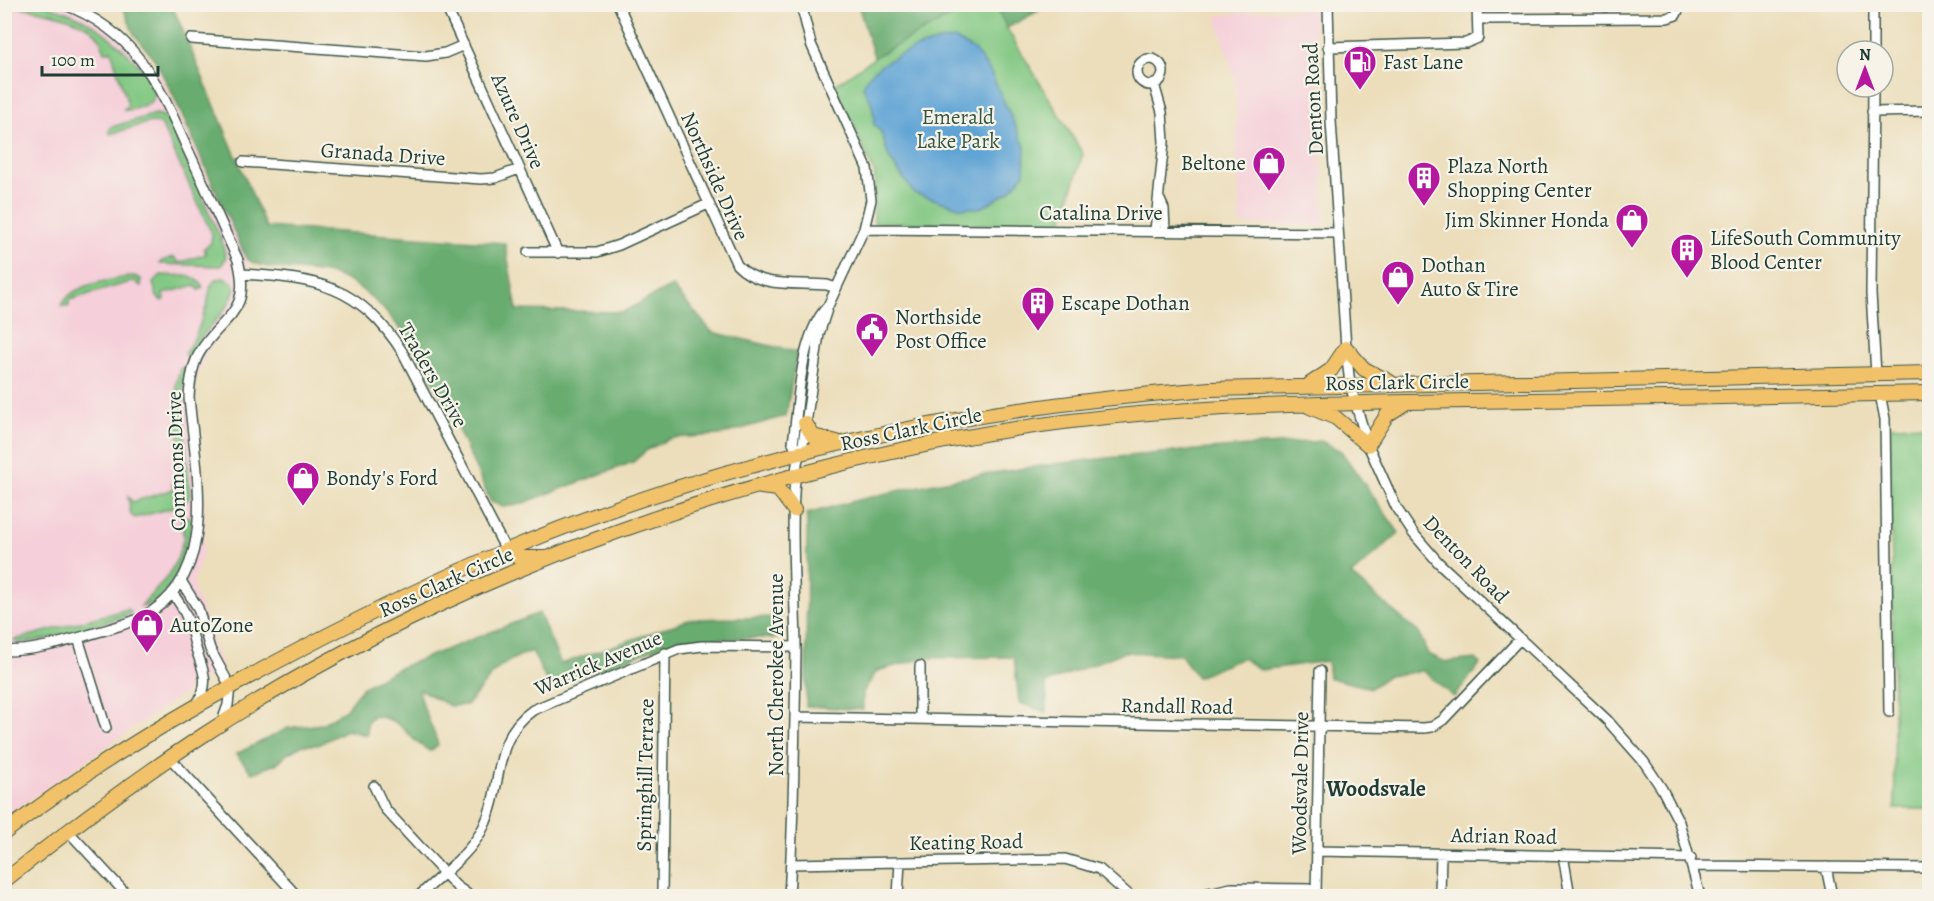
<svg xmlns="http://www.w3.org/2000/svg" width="1934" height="901" font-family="Alegreya,serif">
<rect width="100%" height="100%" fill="#f7f3e8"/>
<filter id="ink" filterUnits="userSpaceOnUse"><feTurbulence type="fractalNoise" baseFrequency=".0167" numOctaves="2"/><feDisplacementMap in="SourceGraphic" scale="12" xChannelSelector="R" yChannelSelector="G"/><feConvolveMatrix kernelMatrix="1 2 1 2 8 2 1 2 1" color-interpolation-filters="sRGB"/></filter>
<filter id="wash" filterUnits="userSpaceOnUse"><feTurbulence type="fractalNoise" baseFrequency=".008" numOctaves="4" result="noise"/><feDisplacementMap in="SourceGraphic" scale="24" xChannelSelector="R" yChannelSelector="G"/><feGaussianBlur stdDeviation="1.35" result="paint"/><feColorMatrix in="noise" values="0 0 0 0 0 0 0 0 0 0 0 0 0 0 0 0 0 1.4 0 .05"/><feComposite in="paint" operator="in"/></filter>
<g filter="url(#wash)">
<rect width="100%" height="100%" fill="#ecdebb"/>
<path fill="#f5cfd9" d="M 5,5 L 80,5 L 112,23 L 139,48 L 161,76 L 248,264 L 247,293 L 240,309 L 207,351 L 195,383 L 205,519 L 203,555 L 194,578 L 194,592 L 201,605 L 211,640 L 222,667 L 5,816 Z
M 1313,9 L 1325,225 L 1240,224 L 1235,80 L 1216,16 L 1247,12 Z"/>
<path fill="#81c782" stroke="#50825b" stroke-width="1.5" d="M 41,4 C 60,9 80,16 96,27 C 109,35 179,94 145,105 C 138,108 129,111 123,110 L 128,105 L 111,50 L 105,52 C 103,48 102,43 100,39 C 87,16 31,9 7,5 Z
M 973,5 L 996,5 L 1007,29 L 1083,154 L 1061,225 L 874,223 L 875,174 L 835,85 L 897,42 Z
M 156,114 L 164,116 L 168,122 L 222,241 L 226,258 L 221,266 L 160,264 L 161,261 L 174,257 L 179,263 L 206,254 L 204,248 L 211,243 L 212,234 L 161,124 L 151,122 L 111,134 L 109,132 L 111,127 Z
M 161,275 C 175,276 198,272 203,288 L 199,290 L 195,285 L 163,294 L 165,299 L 162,301 L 157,297 L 153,283 Z
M 134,276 L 141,279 L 141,286 L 134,281 L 69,300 L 69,306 L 61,306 C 72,283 110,280 134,276 Z
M 224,278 L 232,282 L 235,288 C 228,317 200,329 191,356 L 187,357 L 185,353 L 196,335 L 207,305 L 211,285 L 216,279 Z
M 183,367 L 185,370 L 182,394 L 190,496 L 183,505 L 135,518 L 131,515 L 128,497 L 133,502 L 174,489 L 172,484 L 181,477 L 176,384 L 180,369 Z
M 1929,425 L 1929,809 L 1895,809 L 1890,426 Z
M 188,516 L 192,520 C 189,544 171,606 141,606 L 168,576 L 178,557 L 184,537 L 181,520 Z
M 127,609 L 131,612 L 126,616 L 43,640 L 18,643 L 14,640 Z"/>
<path fill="#68ac70" stroke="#447452" stroke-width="1.5" d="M 122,5 L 172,5 L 266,227 L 505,243 L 517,310 L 623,312 L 672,286 L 712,332 L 797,352 L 786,416 L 720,435 L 671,438 L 647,450 L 633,462 L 518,505 L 503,507 L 491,502 C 458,433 413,310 342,278 C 313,265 268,276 246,258 L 173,95 L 155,60 L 134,34 Z
M 858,5 L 858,4 L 973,5 L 874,57 Z
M 996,5 L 1049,5 L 1007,28 Z
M 1321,441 L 1341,451 L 1399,533 L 1351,575 L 1419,633 L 1428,654 L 1446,662 L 1476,659 L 1480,664 L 1454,697 L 1423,671 L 1388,676 L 1371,688 L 1329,678 L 1327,661 L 1261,670 L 1242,658 L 1197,677 L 1181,655 L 1124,652 L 1046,683 L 1047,712 L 1019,703 L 1014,657 L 925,658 L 877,671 L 863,692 L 863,710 L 806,706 L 807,514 C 974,464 1148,453 1321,441 Z
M 539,613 L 561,664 L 691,619 L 780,617 L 778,638 L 680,639 L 550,688 L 532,651 C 493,665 492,676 467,705 L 450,706 L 419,689 C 419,703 434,728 438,745 L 430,751 C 403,737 407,719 372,716 L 367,724 L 367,735 L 346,730 L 318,745 L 303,745 L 287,754 L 276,764 L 252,773 L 236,754 L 288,728 L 322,724 L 344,711 L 363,687 L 399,668 Z"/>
<path fill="#60a4d5" stroke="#407084" stroke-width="1.5" d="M 955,39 L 974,50 L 990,71 L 1025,147 L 1024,174 L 1010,191 L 981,208 L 962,208 L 914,193 L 889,158 L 881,132 L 873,123 L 875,120 L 871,102 L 863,87 C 869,61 931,40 955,39 Z"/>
</g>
<g filter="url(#ink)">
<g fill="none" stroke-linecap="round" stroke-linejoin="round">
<g stroke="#3e5548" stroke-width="12">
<path id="minor" d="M 445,4 L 558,253
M 618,4 L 737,265 C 760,289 796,282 827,285 L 836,288
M 1328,4 L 1331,121 L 1346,348 L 1350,385 L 1368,445 L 1397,509 L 1413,533 L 1438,562 L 1607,720 L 1644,762 L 1662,789 L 1679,822 L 1700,896
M 1478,19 L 1667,18 L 1676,15 L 1681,4
M 191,39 L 426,56 L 445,53 L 464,45
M 1328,47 L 1466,43 L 1478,38 L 1477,4
M 1873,51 L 1873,4
M1137 72a13 13 0 1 1 26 0a13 13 0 1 1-26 0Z
M 1154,84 L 1162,112 L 1164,142 L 1155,231
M 1873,87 L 1871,294 L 1876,374
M 1872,112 L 1930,111
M 243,162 L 481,179 L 495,178 L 519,169
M 1160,200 L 1164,209 L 1165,231
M 864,229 L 1338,233
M 528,252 L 597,252 L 619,245 L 708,204
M 242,274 C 316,278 360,285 403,353 L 506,550
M 1880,394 L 1885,419 L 1889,712
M 797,453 L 793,443 C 799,403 799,337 827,307
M 181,581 L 198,608 L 210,649 L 230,686 L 228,705 L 221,724
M 172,593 C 186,610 190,624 195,645 C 201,668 212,680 197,704
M 78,638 L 106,728
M 4,651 C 37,651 67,641 98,632 C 113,628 128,624 142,617 C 223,575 195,470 189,397 C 190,381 192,365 200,352 C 223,314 252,315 238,260 C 221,223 205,186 188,150 C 158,83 137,32 63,4
M 920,666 L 920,719
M 795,717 L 1424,728 L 1432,727 L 1443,720 L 1520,639
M 170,758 L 297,896
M 374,786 L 385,809 L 456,886 L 470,896
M 68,831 L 128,896
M 1317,851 L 1691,858
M 1563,855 L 1570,896
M 791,864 L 1065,859 L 1099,869 L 1130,896
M 1693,866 L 1930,868
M 1826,867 L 1832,896
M 419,896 C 441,875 471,854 484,826 C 504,785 491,739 533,710 L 679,649 L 702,646 L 796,647
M 662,896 L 665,653
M 789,896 C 794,814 795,732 796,649 C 796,607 786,474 803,444 L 819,334 L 828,306 L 864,229 L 871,200 L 867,168 L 811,44 L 801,4
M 898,896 L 900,862
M 1194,896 L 1231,888 L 1316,889
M 1316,896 L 1320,671
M 1440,896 L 1441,853"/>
</g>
<g stroke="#3e5548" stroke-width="16">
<path id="highway" d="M 1310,384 L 1331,370 L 1346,348 L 1364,369 L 1390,382
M 1310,407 L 1336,418 L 1368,445 L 1387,415 L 1407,402
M 805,423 L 813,436 L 837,442
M 761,487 L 778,489 L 794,510
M 506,550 L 519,558 L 545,558
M 4,833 C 96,762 196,704 299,650 C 366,615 434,581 505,551 C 728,456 969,407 1210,389 L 1930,373
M 4,881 C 68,830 134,781 202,736 C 452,572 775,458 1071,421 C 1203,405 1336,403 1469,401 C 1623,399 1776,396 1930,393"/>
</g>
<use href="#minor" stroke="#fff" stroke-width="9"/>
<use href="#highway" stroke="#f2c26a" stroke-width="14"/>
</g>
</g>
<defs>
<g id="fuel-pin" transform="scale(1.725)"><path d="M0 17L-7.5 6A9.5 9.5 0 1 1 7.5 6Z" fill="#b5179e" stroke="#f7f3e8"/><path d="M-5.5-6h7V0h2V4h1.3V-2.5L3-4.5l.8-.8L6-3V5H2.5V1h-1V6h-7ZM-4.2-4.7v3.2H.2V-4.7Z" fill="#fff"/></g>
<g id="shop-pin" transform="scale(1.725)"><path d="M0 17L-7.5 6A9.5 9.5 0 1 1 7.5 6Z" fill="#b5179e" stroke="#f7f3e8"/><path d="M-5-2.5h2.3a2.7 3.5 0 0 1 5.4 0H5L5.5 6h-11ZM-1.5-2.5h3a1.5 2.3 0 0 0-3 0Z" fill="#fff"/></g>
<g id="building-pin" transform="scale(1.725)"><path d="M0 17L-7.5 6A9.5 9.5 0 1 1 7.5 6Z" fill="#b5179e" stroke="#f7f3e8"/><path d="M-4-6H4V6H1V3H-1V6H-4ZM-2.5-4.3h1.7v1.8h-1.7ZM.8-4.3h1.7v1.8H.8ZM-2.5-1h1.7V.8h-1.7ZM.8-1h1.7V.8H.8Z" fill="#fff"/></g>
<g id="civic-pin" transform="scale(1.725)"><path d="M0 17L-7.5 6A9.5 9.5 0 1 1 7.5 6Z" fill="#b5179e" stroke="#f7f3e8"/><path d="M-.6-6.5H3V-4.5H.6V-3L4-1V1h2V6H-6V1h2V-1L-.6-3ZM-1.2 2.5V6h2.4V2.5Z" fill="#fff"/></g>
</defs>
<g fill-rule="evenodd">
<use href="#fuel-pin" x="1360" y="62"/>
<use href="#shop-pin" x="1269" y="163"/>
<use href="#building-pin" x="1424" y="178"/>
<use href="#shop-pin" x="1632" y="220"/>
<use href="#building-pin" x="1687" y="250"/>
<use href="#shop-pin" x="1398" y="277"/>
<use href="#building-pin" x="1038" y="303"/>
<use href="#civic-pin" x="872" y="329"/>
<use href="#shop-pin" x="303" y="478"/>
<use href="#shop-pin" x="147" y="625"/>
</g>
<g text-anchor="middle" stroke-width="4.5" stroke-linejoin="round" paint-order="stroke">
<g font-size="21" fill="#1f3d34" stroke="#f7f3e8" text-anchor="start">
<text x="1383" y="69">Fast Lane</text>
<text x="1246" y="170" text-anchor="end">Beltone</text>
<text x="1447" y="173">Plaza North<tspan x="1447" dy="24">Shopping Center</tspan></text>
<text x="1609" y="227" text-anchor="end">Jim Skinner Honda</text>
<text x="1710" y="245">LifeSouth Community<tspan x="1710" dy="24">Blood Center</tspan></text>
<text x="1421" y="272">Dothan<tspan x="1421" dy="24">Auto &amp; Tire</tspan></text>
<text x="1061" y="310">Escape Dothan</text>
<text x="895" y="324">Northside<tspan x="895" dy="24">Post Office</tspan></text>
<text x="326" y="485">Bondy's Ford</text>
<text x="170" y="632">AutoZone</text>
</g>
<g font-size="21" fill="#1f3d34" stroke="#f7f3e8">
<text transform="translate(1313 99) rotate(-93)" y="7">Denton Road</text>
<text transform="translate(518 121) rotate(66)" y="7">Azure Drive</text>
<text transform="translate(383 154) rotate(4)" y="7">Granada Drive</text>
<text transform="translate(715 176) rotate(66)" y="7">Northside Drive</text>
<text x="1101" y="220">Catalina Drive</text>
<text transform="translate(433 375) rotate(60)" y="7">Traders Drive</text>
<text transform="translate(1397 382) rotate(-1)" y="7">Ross Clark Circle</text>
<text transform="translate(911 429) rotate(-12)" y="7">Ross Clark Circle</text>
<text transform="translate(176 461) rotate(-92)" y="7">Commons Drive</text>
<text transform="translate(1466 559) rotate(46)" y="7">Denton Road</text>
<text transform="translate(446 582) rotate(-24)" y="7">Ross Clark Circle</text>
<text transform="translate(598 663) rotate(-23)" y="7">Warrick Avenue</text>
<text transform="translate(776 675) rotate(-90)" y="7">North Cherokee Avenue</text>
<text transform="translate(1177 706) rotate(1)" y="7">Randall Road</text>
<text transform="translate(645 775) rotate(-89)" y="7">Springhill Terrace</text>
<text transform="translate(1300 783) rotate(-89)" y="7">Woodsvale Drive</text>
<text transform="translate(1504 836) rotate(1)" y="7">Adrian Road</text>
<text transform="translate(966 842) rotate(-1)" y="7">Keating Road</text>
</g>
<g font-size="21" fill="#335944" stroke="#f7f3e8">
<text x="958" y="124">Emerald<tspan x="958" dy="24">Lake Park</tspan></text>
</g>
<g font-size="22" font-weight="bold" fill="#1f3d34" stroke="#f7f3e8">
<text x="1376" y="796">Woodsvale</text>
</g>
</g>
<rect width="1934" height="901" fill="none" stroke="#f7f3e8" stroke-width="24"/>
<g transform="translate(1865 69)"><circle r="28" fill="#f7f3e8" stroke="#a1aaa0" stroke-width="1.5"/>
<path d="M0-4.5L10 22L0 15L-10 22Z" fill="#b5179e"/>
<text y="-9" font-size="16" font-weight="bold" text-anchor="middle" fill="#1f3d34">N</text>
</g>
<path d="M42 66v9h116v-9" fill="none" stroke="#1f3d34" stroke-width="3"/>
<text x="51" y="66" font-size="18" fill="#1f3d34" stroke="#f7f3e8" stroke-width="4.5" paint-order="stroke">100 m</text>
</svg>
